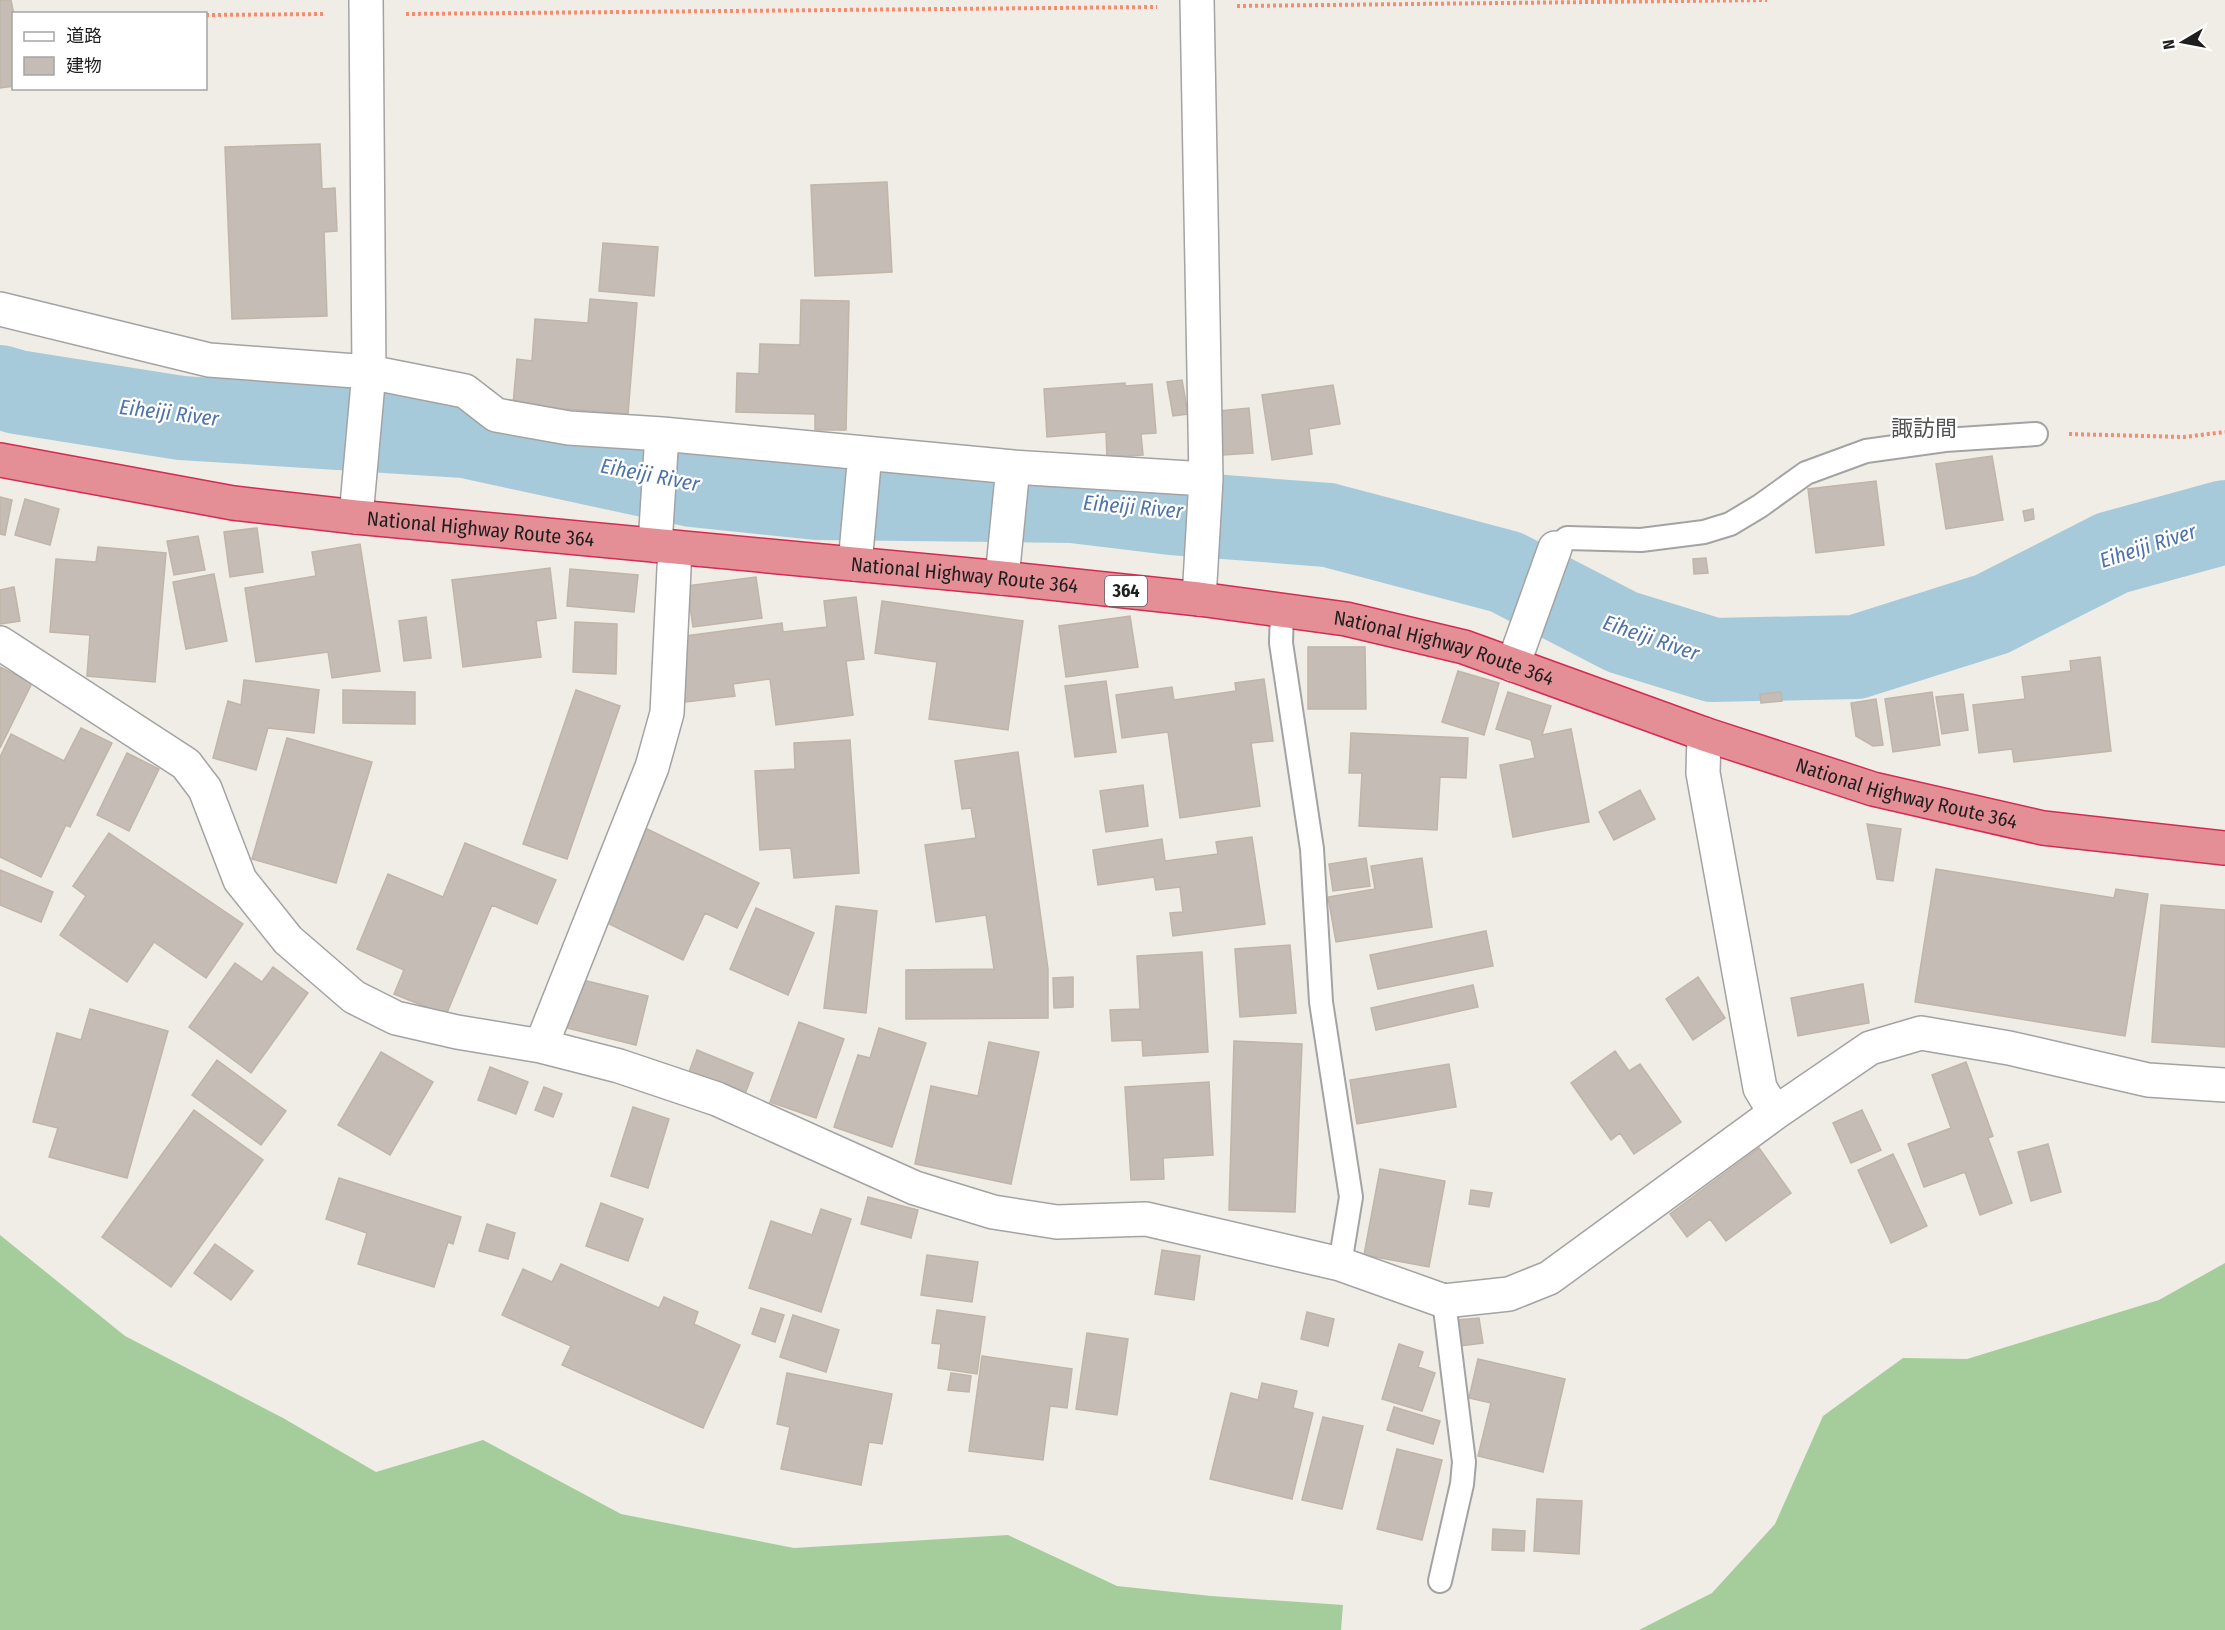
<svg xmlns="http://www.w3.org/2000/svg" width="2225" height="1630" font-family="'Fira Sans Condensed','Noto Sans JP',sans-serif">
<rect width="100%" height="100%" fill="#efede5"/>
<path fill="#a4cd9b" d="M 0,1235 L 125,1336 L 283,1418 L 376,1472 L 483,1440 L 621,1514 L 794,1548 L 1008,1535 L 1117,1586 L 1211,1596 L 1343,1605 L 1341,1630 L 0,1630 Z
M 2225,1263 L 2225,1630 L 1639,1630 L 1712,1593 L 1775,1524 L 1823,1416 L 1903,1358 L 1967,1359 L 2159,1300 Z"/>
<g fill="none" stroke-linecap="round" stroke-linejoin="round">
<path stroke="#a7cadb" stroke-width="84" d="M 0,387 L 17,392 L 181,418 L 465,436 L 692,485 L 817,498 L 1073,501 L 1172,513 L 1328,525 L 1506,572 L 1622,632 L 1713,660 L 1856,657 L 1992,614 L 2112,553 L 2225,522"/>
</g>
<path fill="#c4bcb5" stroke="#c0b5a8" stroke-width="1.5" d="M 0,0 L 11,0 L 14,15 L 14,86 L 0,88 Z
M 320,144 L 322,189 L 335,188 L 337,231 L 324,232 L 327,316 L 232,319 L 225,147 Z
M 887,182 L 892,272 L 815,276 L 811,185 Z
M 603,243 L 658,247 L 654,296 L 599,291 Z
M 590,299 L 637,303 L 628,414 L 513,405 L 517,359 L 532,361 L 535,319 L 588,323 Z
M 801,300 L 849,301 L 846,430 L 815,430 L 815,414 L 736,412 L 737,373 L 759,374 L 760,344 L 800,345 Z
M 1182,380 L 1188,414 L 1173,416 L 1167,382 Z
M 1125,383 L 1125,386 L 1152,384 L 1156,433 L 1141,434 L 1143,455 L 1107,457 L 1106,432 L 1047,437 L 1044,389 Z
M 1333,385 L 1340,424 L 1309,429 L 1312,454 L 1272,460 L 1262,395 Z
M 1249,408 L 1253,453 L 1223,455 L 1219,411 Z
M 1992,456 L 2003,520 L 1946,529 L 1936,464 Z
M 1876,481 L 1884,545 L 1816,553 L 1808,489 Z
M 0,497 L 12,500 L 5,535 L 0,534 Z
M 25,499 L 59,509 L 50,545 L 15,535 Z
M 2033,509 L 2034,519 L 2025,521 L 2023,511 Z
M 257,528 L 263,572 L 230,577 L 224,532 Z
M 198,536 L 205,570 L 174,575 L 167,541 Z
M 360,544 L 380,671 L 332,678 L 328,652 L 256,662 L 245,588 L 316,576 L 312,552 Z
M 98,547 L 166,553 L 155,682 L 87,676 L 90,635 L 50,632 L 56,559 L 96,562 Z
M 1706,558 L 1708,573 L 1694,574 L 1693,559 Z
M 550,568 L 556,618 L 536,621 L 541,657 L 463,667 L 452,580 Z
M 570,569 L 638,575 L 634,612 L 567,606 Z
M 214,574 L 227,641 L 186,649 L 173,582 Z
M 756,577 L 762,618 L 693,627 L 687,586 Z
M 14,587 L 20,621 L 0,624 L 0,590 Z
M 856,597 L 864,659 L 846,661 L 853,715 L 776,725 L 770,679 L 733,684 L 735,696 L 686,702 L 678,637 L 782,623 L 783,632 L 827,627 L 824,601 Z
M 882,601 L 1023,621 L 1008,730 L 929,719 L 937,662 L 875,653 Z
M 1130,616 L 1138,667 L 1066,677 L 1059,626 Z
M 426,617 L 431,658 L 404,661 L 399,621 Z
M 575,622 L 617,624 L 616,674 L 573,672 Z
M 1308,647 L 1365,647 L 1366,709 L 1308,709 Z
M 2100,657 L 2111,751 L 2014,762 L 2012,749 L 1979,753 L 1973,705 L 2025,699 L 2022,677 L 2071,671 L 2070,661 Z
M 0,667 L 32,683 L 0,748 Z
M 1458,671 L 1499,683 L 1484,735 L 1442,722 Z
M 1264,679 L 1273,741 L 1251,743 L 1260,806 L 1180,818 L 1168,732 L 1122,738 L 1116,695 L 1172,687 L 1174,700 L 1236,691 L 1235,683 Z
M 244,680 L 319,690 L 314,733 L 268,728 L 256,770 L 213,758 L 228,701 L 241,705 Z
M 1106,681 L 1116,752 L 1075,757 L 1065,686 Z
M 343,690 L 415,692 L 415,724 L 343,723 Z
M 576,690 L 620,706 L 567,859 L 523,844 Z
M 1508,692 L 1551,706 L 1542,735 L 1571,729 L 1589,822 L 1513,837 L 1500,765 L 1535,758 L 1531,740 L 1496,729 Z
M 1781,692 L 1782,701 L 1761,703 L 1760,694 Z
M 1932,692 L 1940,745 L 1893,752 L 1885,699 Z
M 1963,694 L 1968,730 L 1942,734 L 1936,697 Z
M 1876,699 L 1883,745 L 1873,746 L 1856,736 L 1851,703 Z
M 81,728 L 112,743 L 70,827 L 66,825 L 41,877 L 0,857 L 0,757 L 11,734 L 64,761 Z
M 1351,733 L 1468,738 L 1466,778 L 1440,777 L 1437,830 L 1359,826 L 1362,773 L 1349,773 Z
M 287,738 L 372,762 L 336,883 L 252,859 Z
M 850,740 L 859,873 L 794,878 L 791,848 L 760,850 L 755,771 L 795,769 L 794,743 Z
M 1018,752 L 1048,969 L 1048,1018 L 906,1019 L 906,970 L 994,969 L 986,915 L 936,922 L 925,845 L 976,838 L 971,808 L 962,809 L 955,761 Z
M 127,753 L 159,769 L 129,831 L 97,815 Z
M 1143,785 L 1148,826 L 1106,832 L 1100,791 Z
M 1640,790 L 1655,819 L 1614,840 L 1599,812 Z
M 1867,824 L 1901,829 L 1893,881 L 1877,879 Z
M 645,828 L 759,883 L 737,928 L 705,913 L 683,960 L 601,920 Z
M 109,833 L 243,924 L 206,978 L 154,942 L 127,982 L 60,935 L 86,896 L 73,886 Z
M 1252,837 L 1265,924 L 1173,936 L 1170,913 L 1183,912 L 1180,887 L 1156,890 L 1154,877 L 1098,885 L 1093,850 L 1162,839 L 1165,861 L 1218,854 L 1216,842 Z
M 465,843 L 556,880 L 537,924 L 492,905 L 446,1015 L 394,994 L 404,970 L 357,949 L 388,874 L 443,897 Z
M 1366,858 L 1370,886 L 1333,891 L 1329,864 Z
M 1422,858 L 1432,927 L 1336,942 L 1328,897 L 1375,889 L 1371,866 Z
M 1936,869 L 2114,898 L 2116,889 L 2148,894 L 2125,1036 L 1915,1002 Z
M 0,870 L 53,892 L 41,922 L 0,905 Z
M 2161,905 L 2225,910 L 2225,1047 L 2152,1042 Z
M 836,906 L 877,911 L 866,1013 L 824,1008 Z
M 756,908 L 814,933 L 788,995 L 730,969 Z
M 1486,931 L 1493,966 L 1378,989 L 1370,955 Z
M 1290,945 L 1296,1013 L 1240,1017 L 1235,949 Z
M 1202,952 L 1208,1052 L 1143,1056 L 1142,1040 L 1112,1041 L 1110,1010 L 1140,1009 L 1137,956 Z
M 235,963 L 262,982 L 273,967 L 308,993 L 251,1073 L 189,1027 Z
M 1073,977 L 1073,1007 L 1054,1008 L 1053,978 Z
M 1698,977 L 1725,1018 L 1693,1040 L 1666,999 Z
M 579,979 L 648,996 L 636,1045 L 567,1028 Z
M 1863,984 L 1869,1023 L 1798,1036 L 1791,998 Z
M 1473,985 L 1478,1007 L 1376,1030 L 1371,1008 Z
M 90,1009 L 168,1031 L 127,1178 L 49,1157 L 58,1128 L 33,1122 L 57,1033 L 81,1040 Z
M 799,1022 L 844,1039 L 816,1118 L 770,1102 Z
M 879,1028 L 926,1043 L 892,1147 L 834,1127 L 858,1055 L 870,1058 Z
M 1234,1041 L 1302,1044 L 1295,1212 L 1229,1210 Z
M 989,1042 L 1039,1052 L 1011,1184 L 915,1164 L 931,1086 L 978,1096 Z
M 697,1050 L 753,1073 L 745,1094 L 689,1072 Z
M 1615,1051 L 1629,1071 L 1640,1064 L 1681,1122 L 1634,1154 L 1620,1133 L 1611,1140 L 1571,1083 Z
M 381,1052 L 433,1082 L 390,1155 L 338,1125 Z
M 217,1060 L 286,1111 L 261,1145 L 192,1095 Z
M 1966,1062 L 1993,1136 L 1988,1138 L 2012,1203 L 1980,1215 L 1965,1172 L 1924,1187 L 1908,1144 L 1951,1128 L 1932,1075 Z
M 1449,1064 L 1456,1107 L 1357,1124 L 1350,1080 Z
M 490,1067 L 528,1082 L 516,1114 L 478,1100 Z
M 1209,1082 L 1213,1155 L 1163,1158 L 1164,1179 L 1131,1180 L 1125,1087 Z
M 544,1087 L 562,1094 L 553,1117 L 535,1110 Z
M 633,1107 L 669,1119 L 648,1188 L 611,1176 Z
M 194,1110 L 263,1160 L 171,1287 L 102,1237 Z
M 1862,1110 L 1881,1150 L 1851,1163 L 1833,1123 Z
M 2048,1144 L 2061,1192 L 2031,1201 L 2018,1152 Z
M 1759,1148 L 1791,1193 L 1726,1241 L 1710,1219 L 1687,1237 L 1670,1214 Z
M 1893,1154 L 1927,1226 L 1891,1243 L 1858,1170 Z
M 1380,1169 L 1445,1181 L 1429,1267 L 1364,1255 Z
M 339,1178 L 461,1217 L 453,1244 L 448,1242 L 434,1287 L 358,1264 L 367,1233 L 326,1219 Z
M 1471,1190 L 1492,1193 L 1489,1207 L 1469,1204 Z
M 868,1197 L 918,1210 L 911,1238 L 861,1224 Z
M 601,1203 L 643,1219 L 628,1261 L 586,1246 Z
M 821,1209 L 851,1219 L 821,1312 L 749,1288 L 771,1221 L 812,1235 Z
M 487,1224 L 515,1233 L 508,1259 L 479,1251 Z
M 215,1244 L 253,1271 L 231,1300 L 194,1273 Z
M 1162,1250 L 1200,1256 L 1194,1300 L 1155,1294 Z
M 927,1255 L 978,1262 L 972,1302 L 921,1295 Z
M 561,1264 L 659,1308 L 664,1297 L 698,1312 L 694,1324 L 740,1345 L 703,1428 L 562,1365 L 571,1346 L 502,1315 L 523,1269 L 552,1282 Z
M 761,1308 L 784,1315 L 775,1342 L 752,1334 Z
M 937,1310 L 985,1317 L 977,1374 L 938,1368 L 941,1344 L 932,1343 Z
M 1307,1312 L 1334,1319 L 1328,1346 L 1301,1339 Z
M 793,1315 L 839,1330 L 826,1372 L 780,1357 Z
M 1479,1318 L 1483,1343 L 1460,1346 L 1457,1320 Z
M 1087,1333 L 1128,1339 L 1117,1415 L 1076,1409 Z
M 1399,1344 L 1423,1352 L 1418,1367 L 1435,1373 L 1422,1411 L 1382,1399 Z
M 982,1356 L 1072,1369 L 1067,1408 L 1050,1406 L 1043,1460 L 969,1451 Z
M 1478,1359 L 1565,1379 L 1543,1472 L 1478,1456 L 1491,1403 L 1469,1398 Z
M 787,1373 L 892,1394 L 882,1444 L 869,1442 L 861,1485 L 781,1469 L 790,1427 L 777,1424 Z
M 951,1373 L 971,1376 L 969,1392 L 948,1390 Z
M 1262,1383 L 1297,1391 L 1293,1408 L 1313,1413 L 1292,1499 L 1210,1479 L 1231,1393 L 1258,1400 Z
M 1394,1407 L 1440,1421 L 1433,1444 L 1387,1430 Z
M 1323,1417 L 1363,1426 L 1342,1509 L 1302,1500 Z
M 1397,1449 L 1442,1460 L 1422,1540 L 1377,1529 Z
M 1537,1499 L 1582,1501 L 1579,1554 L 1534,1551 Z
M 1493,1529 L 1525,1531 L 1524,1551 L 1492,1550 Z"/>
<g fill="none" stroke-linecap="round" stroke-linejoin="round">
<g stroke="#a3a3a3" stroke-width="26">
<path id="lane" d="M 1555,548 L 1567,538 L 1641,540 L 1704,532 L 1730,524 L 1760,506 L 1806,473 L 1866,451 L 1945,440 L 2036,434
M 1282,611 L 1281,643 L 1312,849 L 1321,1002 L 1351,1197 L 1340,1264
M 1440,1581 L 1462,1484 L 1464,1462 L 1444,1301"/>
</g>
<g stroke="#a3a3a3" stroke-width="36">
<path id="street" d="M 1197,0 L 1206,479 L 1199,599
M 0,309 L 209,360 L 369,372 L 465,391 L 496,415 L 569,428 L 662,434 L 1013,467 L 1206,479
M 356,517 L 369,372 L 366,0
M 655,545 L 662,434
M 855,564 L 865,453
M 1002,578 L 1013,467
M 0,643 L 186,764 L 205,789 L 240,880 L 288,940 L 354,997 L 396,1018 L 457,1032 L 541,1046 L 619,1066 L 717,1099 L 915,1188 L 993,1212 L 1057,1222 L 1146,1219 L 1340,1264 L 1444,1301 L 1509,1294 L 1549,1278 L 1775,1113 L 1870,1048 L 1921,1033 L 2009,1048 L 2148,1080 L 2225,1085
M 1513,665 L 1555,548
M 1704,734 L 1703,773 L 1760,1088 L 1775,1113
M 541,1046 L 652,767 L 667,713 L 675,548"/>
</g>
<g stroke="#d52b52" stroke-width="36">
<g id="highway">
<path id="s1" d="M 0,460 L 233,503 L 356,517 L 1002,578 L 1199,599 L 1346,619 L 1464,647 L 1704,734 L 1873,789 L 2043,828 L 2225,848"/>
</g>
</g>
<path stroke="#f58c70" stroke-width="4" stroke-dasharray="3 3" stroke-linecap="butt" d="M 1237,6 L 1767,0
M 406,14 L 1157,7
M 206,15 L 326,14
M 2069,434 L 2184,437 L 2225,432"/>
<use href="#lane" stroke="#fff" stroke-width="22"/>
<use href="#street" stroke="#fff" stroke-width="33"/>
<use href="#highway" stroke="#e48f96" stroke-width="33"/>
</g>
<g text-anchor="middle" stroke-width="4.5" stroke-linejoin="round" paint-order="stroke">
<rect fill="#fff" stroke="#626262" stroke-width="1.5" x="1105" y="576" width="42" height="30" rx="4.5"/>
<g font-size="18" font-weight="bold" fill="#1f1f1f">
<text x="1126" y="597">364</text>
</g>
<g font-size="20" fill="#1f1f1f" stroke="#fff">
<text dy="7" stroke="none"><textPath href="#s1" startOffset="486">National Highway Route 364</textPath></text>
<text dy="7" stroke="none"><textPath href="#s1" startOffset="972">National Highway Route 364</textPath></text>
<text dy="7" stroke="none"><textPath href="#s1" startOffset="1458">National Highway Route 364</textPath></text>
<text dy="7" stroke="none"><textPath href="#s1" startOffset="1944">National Highway Route 364</textPath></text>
</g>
<g font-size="21" font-style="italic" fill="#4e73ab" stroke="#fff">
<text transform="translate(169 413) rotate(7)" y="7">Eiheiji River</text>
<text transform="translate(650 475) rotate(11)" y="7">Eiheiji River</text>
<text transform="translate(1133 507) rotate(5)" y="7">Eiheiji River</text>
<text transform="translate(2148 546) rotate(-18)" y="7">Eiheiji River</text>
<text transform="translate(1651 638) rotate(19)" y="7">Eiheiji River</text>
</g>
<g font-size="22" fill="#525252" stroke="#fff">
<text x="1924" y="436">諏訪間</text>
</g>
</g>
<rect x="12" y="12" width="195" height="78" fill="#ffffff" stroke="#a5a5a5" stroke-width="1.5"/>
<rect x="24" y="32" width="30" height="9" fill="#ffffff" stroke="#a5a5a5" stroke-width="1.5"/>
<text x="66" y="42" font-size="18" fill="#1f1f1f">道路</text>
<rect x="24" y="57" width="30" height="18" fill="#c4bcb5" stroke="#a5a5a5" stroke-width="1.5"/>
<text x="66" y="72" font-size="18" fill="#1f1f1f">建物</text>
<g transform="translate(2183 42) rotate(260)" stroke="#ffffff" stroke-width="4.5" paint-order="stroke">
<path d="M0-4.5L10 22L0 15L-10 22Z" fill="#1f1f1f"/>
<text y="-9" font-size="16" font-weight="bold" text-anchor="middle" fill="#1f1f1f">N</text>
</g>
</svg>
